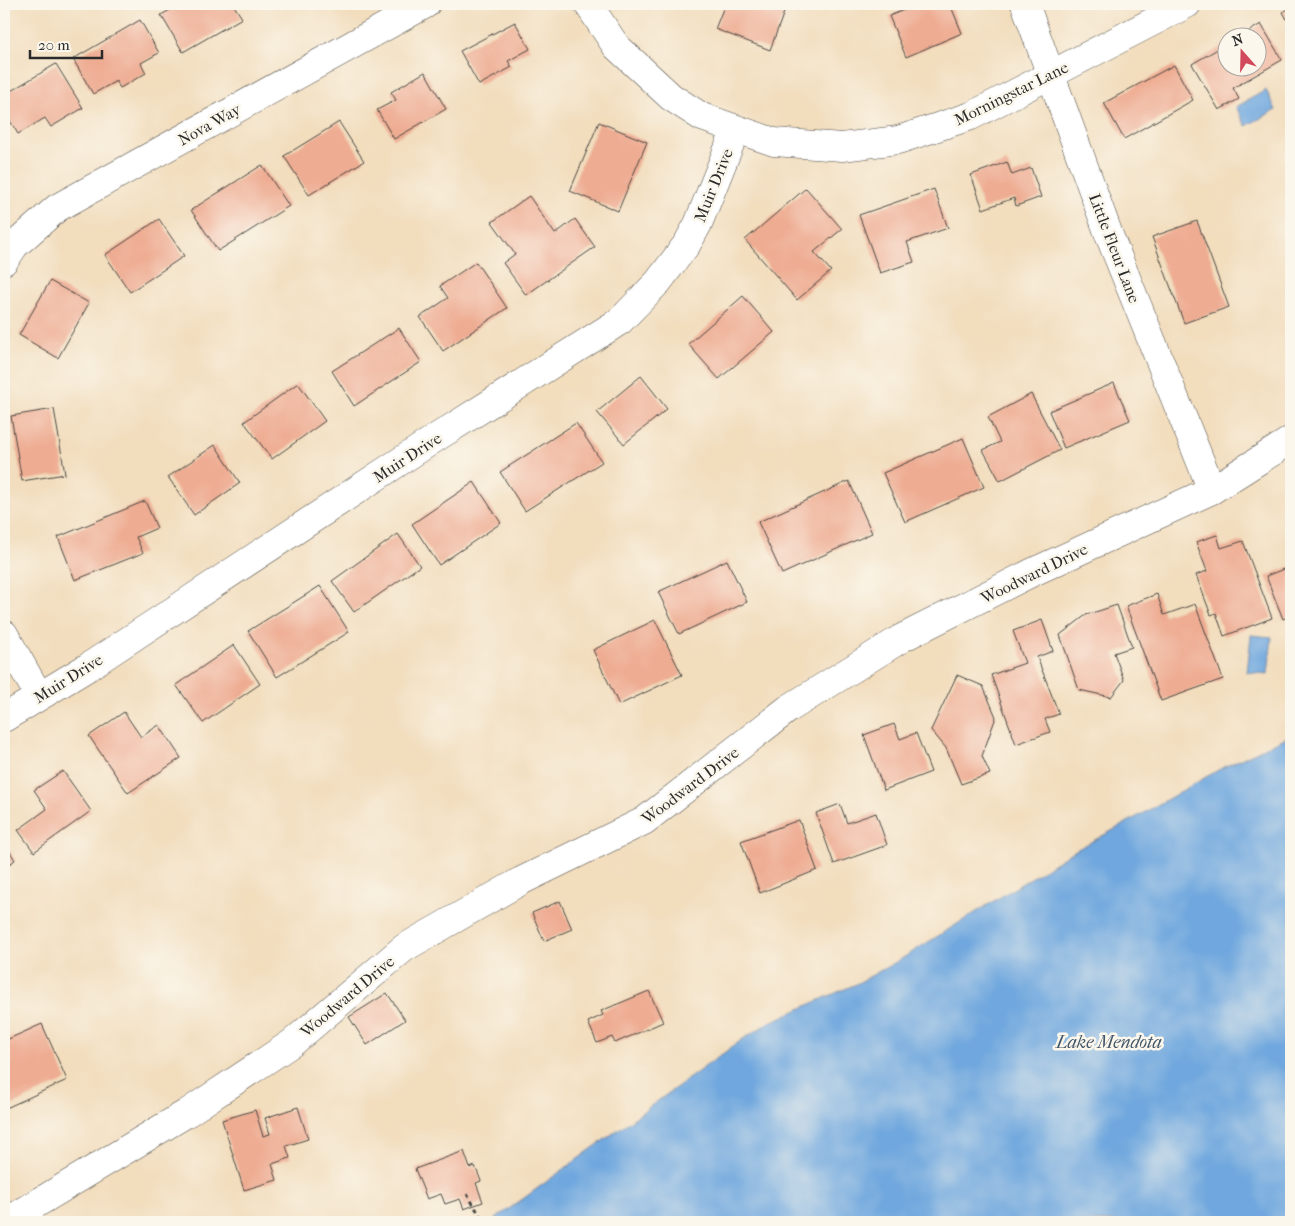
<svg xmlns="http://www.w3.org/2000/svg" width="1295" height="1226" font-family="'IM FELL French Canon',serif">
<rect width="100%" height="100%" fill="#fbf7ec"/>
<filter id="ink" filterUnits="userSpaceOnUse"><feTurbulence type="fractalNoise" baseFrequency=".02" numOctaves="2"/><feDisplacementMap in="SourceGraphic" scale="10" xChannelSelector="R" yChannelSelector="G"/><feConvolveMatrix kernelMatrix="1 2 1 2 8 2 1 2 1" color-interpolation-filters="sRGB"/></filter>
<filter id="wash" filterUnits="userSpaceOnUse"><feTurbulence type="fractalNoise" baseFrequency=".0096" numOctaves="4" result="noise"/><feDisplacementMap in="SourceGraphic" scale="20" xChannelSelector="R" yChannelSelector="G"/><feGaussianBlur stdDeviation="1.12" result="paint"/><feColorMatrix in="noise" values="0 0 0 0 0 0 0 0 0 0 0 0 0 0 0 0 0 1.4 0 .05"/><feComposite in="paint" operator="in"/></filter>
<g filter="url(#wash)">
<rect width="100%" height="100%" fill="#f2ddbd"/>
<path fill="#70a7de" stroke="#4e6984" d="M 1266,90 L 1276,110 L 1246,126 L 1236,107 Z
M 1251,635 L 1272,637 L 1268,674 L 1247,672 Z
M 1291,735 L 1291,1222 L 491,1222 L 743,1039 L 770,1022 L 856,984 L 898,961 L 1074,851 L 1119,827 L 1220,769 Z"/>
<g id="blocks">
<path fill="#eeac92" d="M 181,4 L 233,4 L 242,18 L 183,52 L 161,15 Z
M 725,4 L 787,4 L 770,50 L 715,29 Z
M 919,4 L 950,4 L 962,33 L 906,57 L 889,16 Z
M 1291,7 L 1291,27 L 1283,12 Z
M 140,20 L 159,53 L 141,63 L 146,73 L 120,88 L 116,81 L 93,94 L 73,59 Z
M 515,22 L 530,49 L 508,61 L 512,67 L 479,85 L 460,51 Z
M 1261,24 L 1282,60 L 1233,88 L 1239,99 L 1219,110 L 1192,64 L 1228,43 L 1228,68 L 1258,68 L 1258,38 L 1238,38 Z
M 56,64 L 83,108 L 51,127 L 45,118 L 18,134 L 4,111 L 4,95 Z
M 1174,65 L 1193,100 L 1124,139 L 1104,103 Z
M 425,72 L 446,109 L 394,139 L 377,110 L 396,100 L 391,92 Z
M 339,122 L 364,161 L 309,195 L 284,156 Z
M 599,122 L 647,142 L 618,211 L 570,191 Z
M 1007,162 L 1012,175 L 1031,168 L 1041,197 L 1016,206 L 1014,198 L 983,209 L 971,175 Z
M 262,165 L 289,206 L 218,251 L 191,210 Z
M 806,188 L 842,229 L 814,252 L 831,271 L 797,300 L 745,240 Z
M 934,189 L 948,228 L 907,242 L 914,262 L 880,273 L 859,215 Z
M 529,196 L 555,234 L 575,219 L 595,247 L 526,295 L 503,263 L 515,254 L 492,222 Z
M 159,219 L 184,256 L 130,292 L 105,255 Z
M 1197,221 L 1229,307 L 1184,323 L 1152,237 Z
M 476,262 L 507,308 L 443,351 L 420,317 L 448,298 L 440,286 Z
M 50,281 L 89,303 L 58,358 L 19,335 Z
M 743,296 L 774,332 L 719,379 L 688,344 Z
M 399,328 L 421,362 L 354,406 L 332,371 Z
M 641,376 L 667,409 L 624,444 L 597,412 Z
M 298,383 L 325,421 L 272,459 L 244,422 Z
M 1114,383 L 1130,420 L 1064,448 L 1049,411 Z
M 1031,394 L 1060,450 L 1000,481 L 983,450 L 1000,442 L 988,417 Z
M 54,409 L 65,474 L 22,481 L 11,416 Z
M 576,423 L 602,462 L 525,511 L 500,472 Z
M 963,438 L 984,487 L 905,522 L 883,473 Z
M 215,445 L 240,483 L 194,515 L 168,477 Z
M 849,481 L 872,533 L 782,574 L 758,522 Z
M 474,482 L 501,523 L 439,565 L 412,524 Z
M 145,501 L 157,528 L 136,537 L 143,553 L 75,580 L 58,537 Z
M 398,534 L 420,566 L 354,612 L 332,581 Z
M 1217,535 L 1221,548 L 1243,541 L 1272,618 L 1224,636 L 1216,613 L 1211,615 L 1196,575 L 1207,571 L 1196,542 Z
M 727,560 L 747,602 L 679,634 L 658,592 Z
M 1291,566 L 1291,616 L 1283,619 L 1266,576 Z
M 320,586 L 349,632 L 277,677 L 248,631 Z
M 1157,594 L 1164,615 L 1195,604 L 1223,679 L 1161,701 L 1126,606 Z
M 1117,605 L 1132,647 L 1114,653 L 1124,680 L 1111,697 L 1079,690 L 1060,635 L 1086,615 Z
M 655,620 L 682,675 L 619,705 L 593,650 Z
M 1042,620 L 1053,651 L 1037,657 L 1059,714 L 1045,719 L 1050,732 L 1016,744 L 991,675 L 1025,663 L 1013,631 Z
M 234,645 L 260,684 L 203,723 L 176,685 Z
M 957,675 L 983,686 L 996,717 L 982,756 L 990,774 L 961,784 L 946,748 L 931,730 Z
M 124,712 L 141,737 L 159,725 L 181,758 L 128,793 L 89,736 Z
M 894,724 L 900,739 L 916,733 L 931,772 L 884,790 L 864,735 Z
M 63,771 L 91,811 L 34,852 L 18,830 L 47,809 L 34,790 Z
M 840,804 L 847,823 L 876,813 L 887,845 L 834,864 L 816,813 Z
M 799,820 L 817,870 L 760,893 L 741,841 Z
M 4,842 L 15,860 L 4,868 Z
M 560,901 L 572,929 L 544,941 L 532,913 Z
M 649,991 L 663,1022 L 615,1043 L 612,1037 L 597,1043 L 588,1022 L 603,1015 L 601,1011 Z
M 387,993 L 405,1020 L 367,1045 L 349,1017 Z
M 42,1024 L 67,1080 L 4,1109 L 4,1041 Z
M 298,1107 L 308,1139 L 286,1146 L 290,1158 L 272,1164 L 277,1180 L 244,1190 L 222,1120 L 255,1110 L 263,1136 L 270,1134 L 265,1118 Z
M 464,1151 L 470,1168 L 475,1166 L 481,1181 L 476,1183 L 483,1202 L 464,1209 L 460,1199 L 445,1204 L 441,1194 L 427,1199 L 415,1169 Z"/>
</g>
</g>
<g filter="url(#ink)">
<use href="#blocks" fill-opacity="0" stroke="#494641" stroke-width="1"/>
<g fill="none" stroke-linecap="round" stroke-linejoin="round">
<g stroke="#494641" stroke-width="29">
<path id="minor" d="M 588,4 L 616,46 L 671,97 L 702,117 L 774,142 L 842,147 L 898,140 L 971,116 L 1187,4
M 1025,4 L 1109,235 L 1212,490
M 4,261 L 15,245 L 57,208 L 426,4
M 4,634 L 39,696
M 4,718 L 88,667 L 434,439 L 620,321 L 658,282 L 687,244 L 698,224 L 736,129
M 6,1222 L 187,1113 L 292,1043 L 404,948 L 521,881 L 644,821 L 788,709 L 902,638 L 1031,573 L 1212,490 L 1291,440"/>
</g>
<path stroke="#494641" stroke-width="3" stroke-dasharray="4 4" stroke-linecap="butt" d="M 467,1194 L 484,1222"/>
<use href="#minor" stroke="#fff" stroke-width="28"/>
</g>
</g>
<g text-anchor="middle" stroke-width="5" stroke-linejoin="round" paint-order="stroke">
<g font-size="16" fill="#2b2b2b" stroke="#fbf7ec">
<text transform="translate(1011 93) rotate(-26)" y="6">Morningstar Lane</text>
<text transform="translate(209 124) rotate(-29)" y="6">Nova Way</text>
<text transform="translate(713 185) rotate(-68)" y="6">Muir Drive</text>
<text transform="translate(1115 248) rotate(69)" y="6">Little Fleur Lane</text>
<text transform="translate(407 457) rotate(-33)" y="6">Muir Drive</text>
<text transform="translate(1034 573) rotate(-26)" y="6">Woodward Drive</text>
<text transform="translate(68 678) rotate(-32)" y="6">Muir Drive</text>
<text transform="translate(690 785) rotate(-37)" y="6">Woodward Drive</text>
<text transform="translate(347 996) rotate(-40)" y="6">Woodward Drive</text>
</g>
<g font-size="18" font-style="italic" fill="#43566a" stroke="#fbf7ec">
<text x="1109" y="1048">Lake Mendota</text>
</g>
</g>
<rect width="1295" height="1226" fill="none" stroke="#fbf7ec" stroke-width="20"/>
<g transform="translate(1242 52) rotate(340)"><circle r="24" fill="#fbf7ec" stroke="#a8a59f"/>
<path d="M0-4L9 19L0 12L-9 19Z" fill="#d1495b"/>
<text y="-8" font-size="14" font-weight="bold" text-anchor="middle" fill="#2b2b2b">N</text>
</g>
<path d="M30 50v8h72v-8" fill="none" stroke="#2b2b2b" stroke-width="2.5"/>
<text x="38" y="50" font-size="15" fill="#2b2b2b" stroke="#fbf7ec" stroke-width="4" paint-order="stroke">20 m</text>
</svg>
